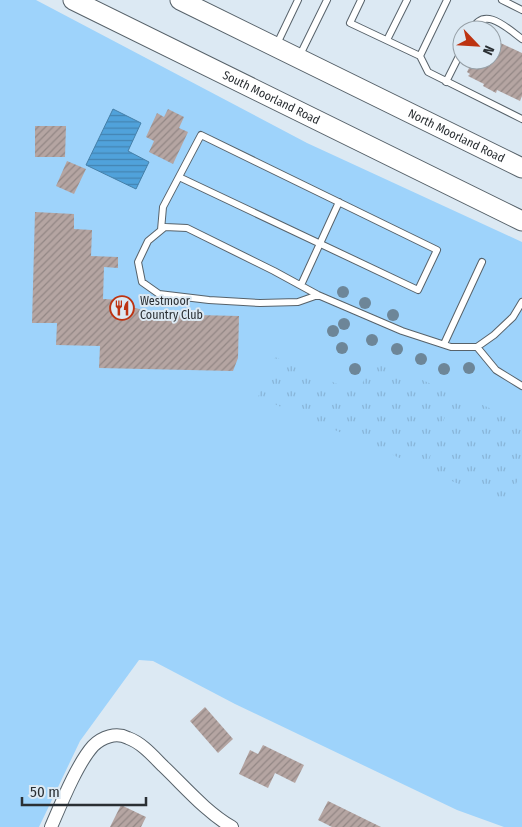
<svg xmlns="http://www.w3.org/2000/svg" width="522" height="827" font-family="'Fira Sans Condensed',sans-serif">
<defs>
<pattern id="park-tufts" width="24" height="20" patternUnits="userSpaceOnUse" patternTransform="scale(1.25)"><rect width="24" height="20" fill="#9ed3fb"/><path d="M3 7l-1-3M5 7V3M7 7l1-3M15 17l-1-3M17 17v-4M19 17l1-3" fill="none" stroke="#88b5d8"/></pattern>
<pattern id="water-rules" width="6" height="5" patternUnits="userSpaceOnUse" patternTransform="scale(1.25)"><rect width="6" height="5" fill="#50a2db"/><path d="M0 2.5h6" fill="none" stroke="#4384b2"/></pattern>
<pattern id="building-hatch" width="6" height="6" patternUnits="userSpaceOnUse" patternTransform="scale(1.25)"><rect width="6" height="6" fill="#b5a5a2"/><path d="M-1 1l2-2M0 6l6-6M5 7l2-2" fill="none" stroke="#938785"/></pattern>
</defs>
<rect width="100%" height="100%" fill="#dce9f3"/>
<path fill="#9ed3fb" d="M 0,0 L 36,0 L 307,143 L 522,242 L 522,827 L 504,827 L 457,810 L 235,704 L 153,661 L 139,660 L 80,741 L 39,827 L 0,827 Z"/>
<path fill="url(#park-tufts)" d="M 275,357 L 358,393 L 373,359 L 455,394 L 423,468 L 258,397 Z
M 457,394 L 522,422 L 522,470 L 507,505 L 424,469 Z"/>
<path fill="url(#water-rules)" stroke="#4580a9" d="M 113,109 L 141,123 L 128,151 L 149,162 L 136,189 L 86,165 Z"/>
<path fill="url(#building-hatch)" d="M 492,39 L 522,53 L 522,96 L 520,101 L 497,90 L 496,93 L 483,86 L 484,84 L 468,76 L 470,74 L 467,72 L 469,68 L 462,64 L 464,60 L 492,60 Z
M 168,109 L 184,117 L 179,128 L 188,132 L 173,164 L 149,152 L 154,141 L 146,137 L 157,113 L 164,117 Z
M 35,126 L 66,126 L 65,157 L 35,157 Z
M 67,161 L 86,169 L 74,194 L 56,186 Z
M 35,212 L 74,214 L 74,229 L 92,230 L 91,256 L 118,257 L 118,268 L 104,267 L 103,299 L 124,300 L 124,307 L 136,308 L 154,314 L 239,316 L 238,358 L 233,371 L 99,368 L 100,346 L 56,345 L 57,323 L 32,323 Z
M 205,707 L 233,739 L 218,753 L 190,721 Z
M 263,745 L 304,765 L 295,783 L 275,773 L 268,788 L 239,774 L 250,750 L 258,754 Z
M 328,801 L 381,827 L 332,827 L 318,820 Z
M 121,805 L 146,817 L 141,827 L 110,827 Z"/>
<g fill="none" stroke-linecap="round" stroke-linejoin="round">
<g stroke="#57626a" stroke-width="8">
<path id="lane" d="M 361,0 L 350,23 L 420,56 L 428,72 L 522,119
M 502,0 L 522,10
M 472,30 C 484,5 507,28 522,39
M 387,40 L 407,0
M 276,46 L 298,0
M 420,56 L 447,0
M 299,57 L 327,0
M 446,82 L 462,50
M 161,230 L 163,207 L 201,135 L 437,250 L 418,290 L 179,177
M 301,285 L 339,202
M 318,295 L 298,302 L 260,303 L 209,300 L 159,294 L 142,282 L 138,262 L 148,241 L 165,227 L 187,228 L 274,271 L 318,295 L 402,331 L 451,347 L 477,347 L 494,335 L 513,317 L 522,302
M 444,344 L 482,262
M 477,347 L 496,370 L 522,386"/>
</g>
<g stroke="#57626a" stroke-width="14">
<path id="street" d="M 51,827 C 61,804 77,764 93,746 C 102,737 116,732 128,738 C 142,743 153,756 163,766 C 185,787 206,812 232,827"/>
</g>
<g stroke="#57626a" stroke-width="21">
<g id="secondary">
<path id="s1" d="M 73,0 L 522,221"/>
<path id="s2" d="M 180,0 L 522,168"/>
</g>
</g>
<use href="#lane" stroke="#fff" stroke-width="6"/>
<use href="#street" stroke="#fff" stroke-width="12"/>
<use href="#secondary" stroke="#fff" stroke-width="19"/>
</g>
<g fill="#6d8698">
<circle cx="343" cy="292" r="6"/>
<circle cx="365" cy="303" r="6"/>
<circle cx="393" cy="315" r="6"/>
<circle cx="344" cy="324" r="6"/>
<circle cx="333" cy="331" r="6"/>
<circle cx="372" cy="340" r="6"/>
<circle cx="342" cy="348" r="6"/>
<circle cx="397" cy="349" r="6"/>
<circle cx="421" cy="359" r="6"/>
<circle cx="469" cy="368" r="6"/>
<circle cx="355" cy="369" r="6"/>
<circle cx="444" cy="369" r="6"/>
</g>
<defs>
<g id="restaurant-ring" transform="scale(1.25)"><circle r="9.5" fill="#dce9f3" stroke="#bd3311" stroke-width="1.5"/><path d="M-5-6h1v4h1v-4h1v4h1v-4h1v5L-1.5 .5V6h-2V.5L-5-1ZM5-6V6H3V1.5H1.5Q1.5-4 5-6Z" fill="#bd3311"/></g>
</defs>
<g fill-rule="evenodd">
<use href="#restaurant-ring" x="122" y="308"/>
</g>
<g text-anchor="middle" stroke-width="4" stroke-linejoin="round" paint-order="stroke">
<g font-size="12" fill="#2a2f33" stroke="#dce9f3">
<text dy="4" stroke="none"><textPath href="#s1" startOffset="221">South Moorland Road</textPath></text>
<text dy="4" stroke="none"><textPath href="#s2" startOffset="308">North Moorland Road</textPath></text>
</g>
<g font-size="12" fill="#2a2f33" stroke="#dce9f3" text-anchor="start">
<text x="140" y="305">Westmoor<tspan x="140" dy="14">Country Club</tspan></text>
</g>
</g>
<g transform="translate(477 45) rotate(115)"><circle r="24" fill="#dce9f3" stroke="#959fa6"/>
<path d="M0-4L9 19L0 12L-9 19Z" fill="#bd3311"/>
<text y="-8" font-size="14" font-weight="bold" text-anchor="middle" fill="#2a2f33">N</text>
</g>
<path d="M22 797v8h124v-8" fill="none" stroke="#2a2f33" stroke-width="2.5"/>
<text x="30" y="797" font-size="15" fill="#2a2f33" stroke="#dce9f3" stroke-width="4" paint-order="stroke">50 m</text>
</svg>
